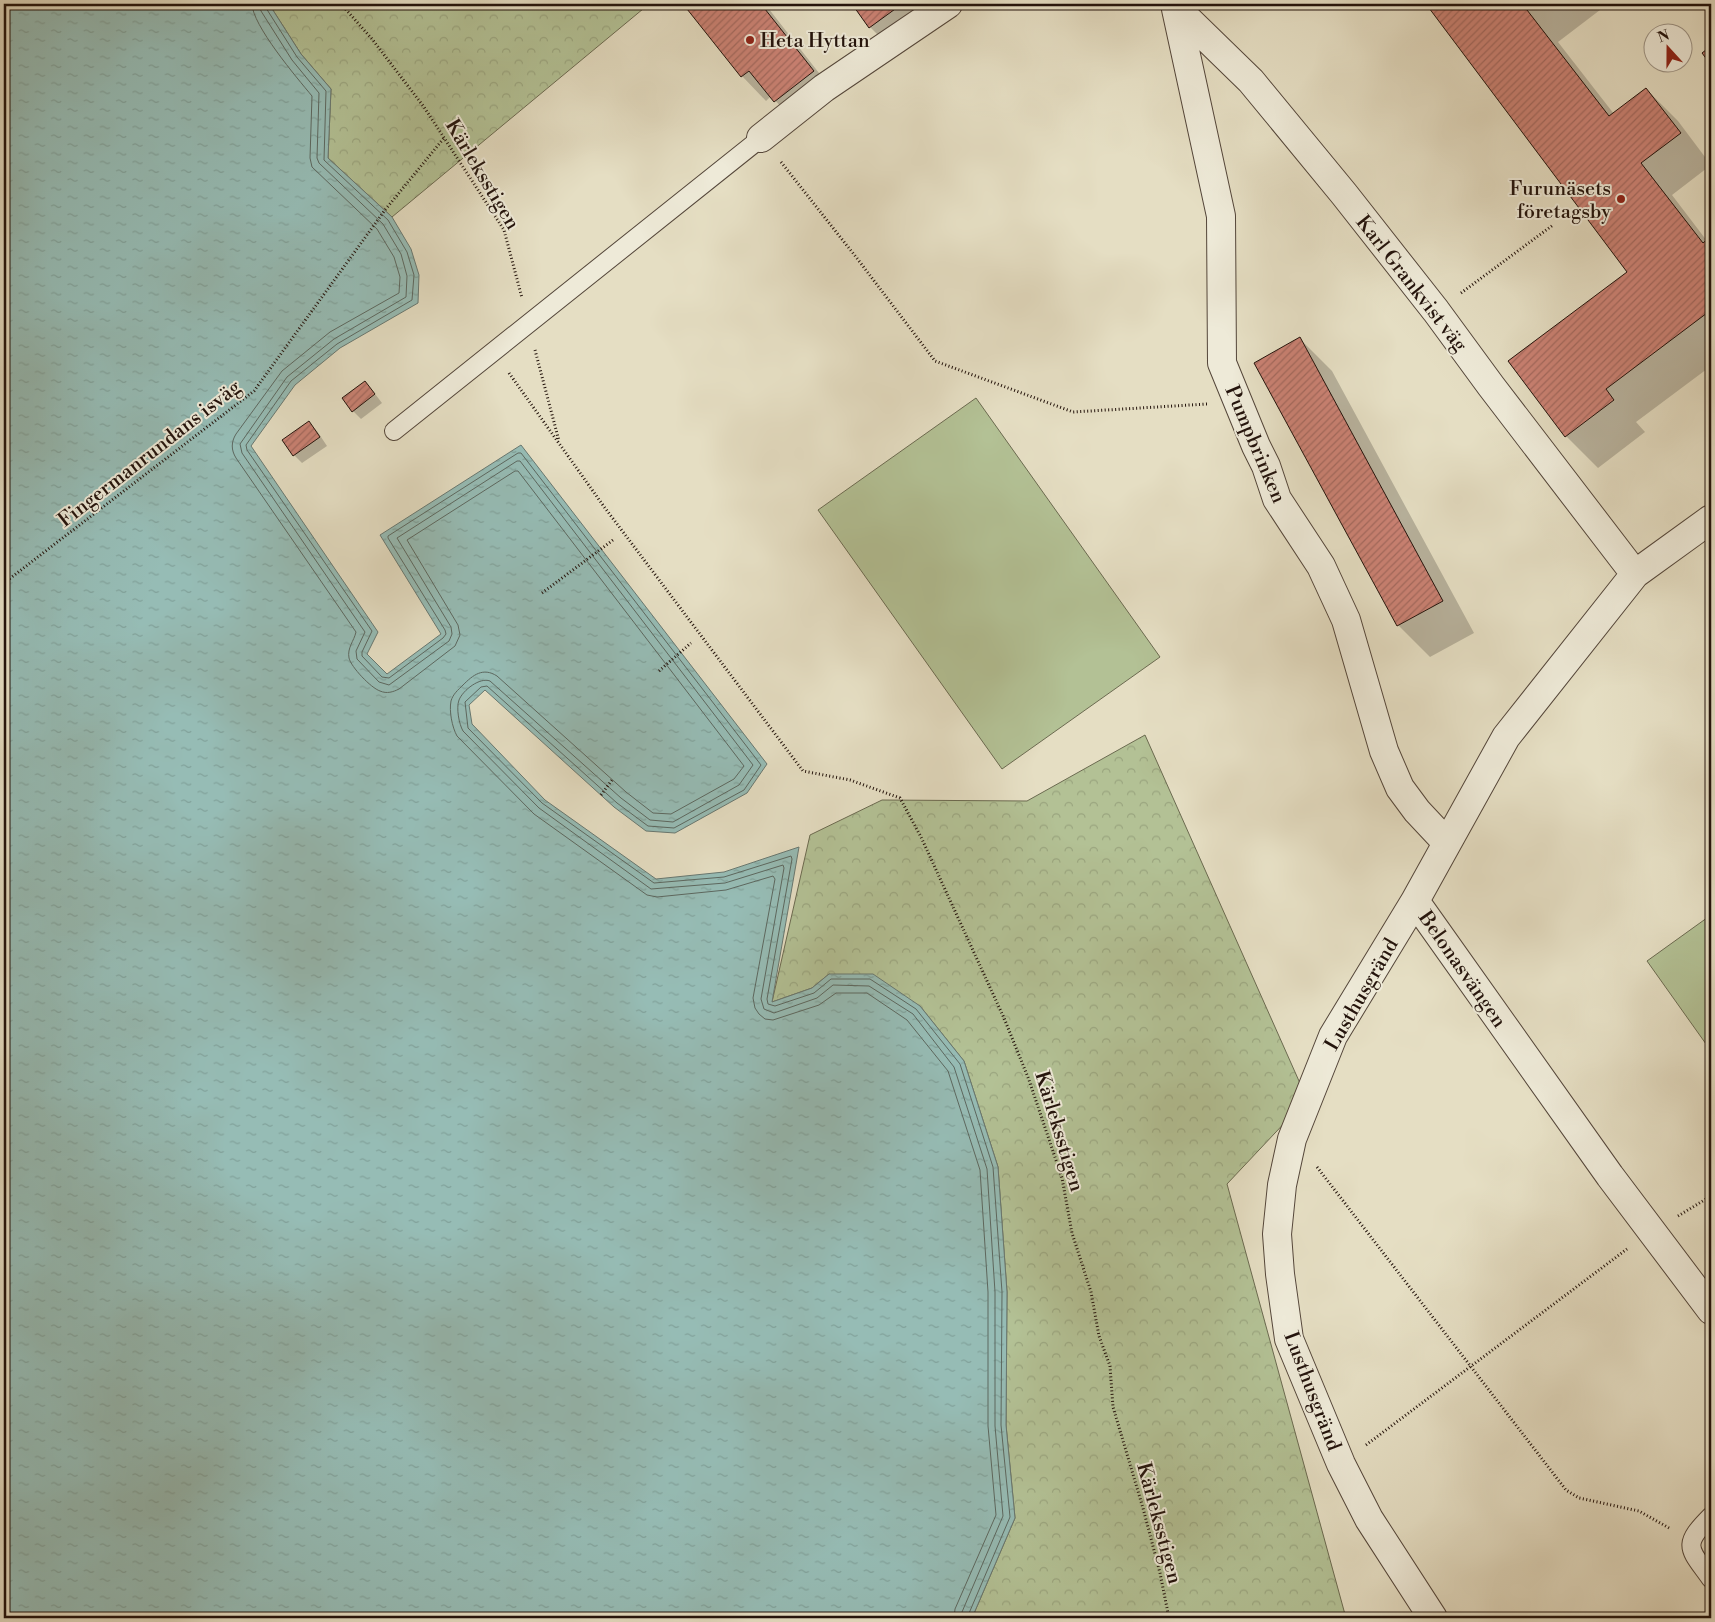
<svg xmlns="http://www.w3.org/2000/svg" width="1715" height="1622" font-family="'Libre Bodoni',serif">
<defs>
<pattern id="forest-crowns" width="20" height="18" patternUnits="userSpaceOnUse" patternTransform="scale(1.25)"><rect width="20" height="18" fill="#b3c195"/><path d="M2 6a3 3 0 1 1 6 0M12 15a3 3 0 1 1 6 0" fill="none" stroke="#9aa57f"/></pattern>
<pattern id="water-ripples" width="26" height="14" patternUnits="userSpaceOnUse" patternTransform="scale(1.25)"><rect width="26" height="14" fill="#96bcb5"/><path d="M2 4q2-2 4 0t4 0M15 11q2-2 4 0t4 0" fill="none" stroke="#81a19a"/></pattern>
<pattern id="building-hatch" width="6" height="6" patternUnits="userSpaceOnUse" patternTransform="scale(1.25)"><rect width="6" height="6" fill="#cb8274"/><path d="M-1 1l2-2M0 6l6-6M5 7l2-2" fill="none" stroke="#a4695e"/></pattern>
</defs>
<rect width="100%" height="100%" fill="#e5dec3"/>
<filter id="stains"><feTurbulence type="fractalNoise" baseFrequency=".004" numOctaves="4"/><feColorMatrix values="0 0 0 0 .2 0 0 0 0 .09 0 0 0 0 .02 0 0 0 .5 -.17"/></filter>
<radialGradient id="worn" r=".72"><stop offset=".6" stop-color="#630" stop-opacity="0"/><stop offset="1" stop-color="#630" stop-opacity=".3"/></radialGradient>
<path fill="url(#forest-crowns)" stroke="#6b6a50" d="M 269,4 L 649,4 L 392,217 L 328,158 L 331,89 L 301,54 Z
M 1145,735 L 1307,1099 L 1227,1184 L 1346,1618 L 972,1618 L 1015,1518 L 1006,1425 L 1007,1292 L 998,1167 L 964,1061 L 920,1006 L 829,974 L 812,988 L 772,1002 L 810,835 L 882,800 L 1027,801 Z"/>
<path fill="#b3c195" stroke="#6b6a50" d="M 976,398 L 1160,657 L 1002,769 L 818,510 Z
M 1711,915 L 1711,1051 L 1647,961 Z"/>
<path fill="url(#water-ripples)" stroke="#687871" d="M 4,4 L 269,4 L 301,54 L 331,89 L 328,158 L 392,217 L 411,249 L 419,275 L 418,303 L 340,348 L 295,385 L 251,446 L 378,632 L 367,654 L 387,674 L 441,634 L 380,535 L 521,445 L 767,764 L 747,793 L 675,833 L 646,831 L 614,807 L 485,690 L 469,705 L 472,724 L 545,800 L 656,879 L 724,872 L 799,847 L 772,1002 L 812,988 L 829,974 L 873,974 L 920,1006 L 964,1061 L 998,1167 L 1007,1292 L 1006,1425 L 1015,1518 L 972,1618 L 4,1618 Z"/>
<path fill="#0003" d="M 695,4 L 765,4 L 837,96 L 799,126 L 771,96 L 766,101 L 742,76 L 688,9 Z
M 853,4 L 948,4 L 894,51 L 870,27 Z
M 1428,4 L 1595,4 L 1600,10 L 1558,42 L 1614,114 L 1646,89 L 1678,121 L 1711,165 L 1672,195 L 1707,241 L 1711,238 L 1711,366 L 1636,422 L 1645,432 L 1598,468 L 1566,436 L 1629,272 Z
M 1300,339 L 1332,371 L 1474,633 L 1430,657 L 1398,625 Z
M 372,390 L 382,403 L 361,419 L 353,411 Z
M 309,423 L 317,431 L 327,446 L 302,463 L 294,455 Z"/>
<g fill="none" stroke-linecap="round" stroke-linejoin="round">
<path stroke="#5c6860" stroke-width="1" d="M 252,4 C 252,25 297,78 312,96 L 310,158 L 312,167 L 377,229 L 394,257 L 400,277 L 399,293 L 330,332 L 282,371 L 236,434 C 231,442 231,450 236,458 L 356,632 C 354,641 347,648 349,658 C 351,667 371,688 380,691 C 387,694 393,692 399,689 L 455,646 L 460,635 L 458,625 L 407,540 L 515,471 L 518,471 L 744,766 L 734,779 L 671,814 L 653,813 L 626,792 L 497,676 C 483,667 473,675 463,685 C 458,690 453,694 451,701 C 449,711 452,727 457,736 L 534,814 L 647,895 L 657,897 L 726,890 L 773,876 L 775,879 L 753,998 L 755,1008 L 759,1014 L 765,1019 L 773,1020 L 819,1005 L 836,993 L 867,993 L 907,1020 L 948,1071 L 980,1170 L 988,1292 L 988,1426 L 996,1515 L 955,1609 L 954,1618
M 259,4 L 261,11 L 292,60 L 319,93 L 317,158 L 319,163 L 383,224 L 401,254 L 407,276 L 406,297 L 334,339 L 287,377 L 240,444 L 242,453 L 365,632 L 356,651 L 357,659 L 379,682 L 389,685 L 449,641 L 452,634 L 451,627 L 397,538 L 517,461 L 520,461 L 753,765 L 739,785 L 673,822 L 650,820 L 621,798 L 490,681 C 480,677 463,690 459,700 C 456,708 459,724 463,731 L 539,808 L 651,889 L 725,883 L 783,865 L 784,868 L 761,999 L 764,1009 L 774,1013 L 817,998 L 833,985 L 869,986 L 913,1014 L 954,1067 L 987,1169 L 995,1292 L 995,1426 L 1003,1516 L 962,1612 L 961,1618
M 266,4 L 266,8 L 297,57 L 326,91 L 324,160 L 388,220 L 407,252 L 414,275 L 412,300 L 337,344 L 291,381 L 246,445 L 247,450 L 372,631 L 362,652 L 362,656 L 382,677 L 389,678 L 443,638 L 446,634 L 445,630 L 388,538 L 388,536 L 518,453 L 521,453 L 761,765 L 744,790 L 674,828 L 648,826 L 617,803 L 487,686 L 481,687 L 465,702 L 468,728 L 542,803 L 654,883 L 724,877 L 791,856 L 792,859 L 767,999 L 768,1004 L 775,1006 L 814,993 L 831,979 L 870,979 L 916,1009 L 960,1064 L 993,1167 L 1002,1292 L 1001,1425 L 1010,1517 L 967,1618"/>
</g>
<path fill="url(#building-hatch)" stroke="#23130c" d="M 693,4 L 761,4 L 814,71 L 774,102 L 749,71 L 741,77 L 687,9 Z
M 852,4 L 902,4 L 869,28 Z
M 1426,4 L 1535,4 L 1527,10 L 1609,116 L 1646,88 L 1681,133 L 1641,163 L 1703,243 L 1711,236 L 1711,310 L 1606,389 L 1614,400 L 1565,437 L 1508,361 L 1627,272 Z
M 1711,46 L 1711,65 L 1702,53 Z
M 1300,337 L 1443,601 L 1397,626 L 1254,363 Z
M 365,381 L 375,394 L 352,412 L 342,398 Z
M 309,421 L 320,437 L 293,456 L 282,440 Z"/>
<g fill="none" stroke-linecap="round" stroke-linejoin="round">
<g stroke="#54463a" stroke-width="20">
<path id="service" d="M 394,431 L 761,138
M 1711,1516 C 1681,1546 1689,1548 1711,1579"/>
</g>
<g stroke="#54463a" stroke-width="30">
<path id="minor" d="M 1176,8 L 1251,81 L 1344,194 L 1436,311 L 1491,386 L 1635,574
M 1176,9 L 1221,216 L 1222,363 L 1256,446 L 1266,466 L 1277,499 L 1321,566 L 1346,620 L 1384,751 L 1400,788 L 1417,811 L 1447,843
M 761,138 L 824,88 L 948,4
M 1711,519 L 1635,574 L 1506,737 L 1415,901 L 1610,1176 L 1711,1310
M 1415,901 L 1333,1036 L 1292,1139 L 1282,1185 L 1277,1234 L 1280,1274 L 1289,1339 L 1341,1464 L 1369,1519 L 1433,1618"/>
</g>
<path stroke="#23130c" stroke-width="3" stroke-dasharray="1 2.5" stroke-linecap="butt" d="M 341,4 L 372,39 L 424,107 L 504,230 L 522,298
M 781,162 L 856,257 L 935,361 L 1073,412 L 1207,404
M 1461,293 L 1553,225
M 535,350 L 559,441
M 509,373 L 605,508 L 803,771 L 850,780 L 900,798 L 921,837 L 1004,1018 L 1029,1080 L 1062,1178 L 1072,1233 L 1091,1292 L 1099,1336 L 1110,1366 L 1113,1407 L 1143,1508 L 1160,1573 L 1169,1618
M 4,583 L 254,391 L 385,210 L 444,138
M 542,593 L 613,540
M 659,671 L 691,643
M 601,795 L 612,780
M 1317,1167 L 1566,1490 L 1579,1498 L 1639,1511 L 1669,1528
M 1678,1216 L 1711,1196
M 1366,1445 L 1627,1249"/>
<use href="#service" stroke="#eeead8" stroke-width="18"/>
<use href="#minor" stroke="#eeead8" stroke-width="28"/>
</g>
<g fill="#8f2418" stroke="#eeead8" stroke-width="2">
<circle cx="750" cy="40" r="5"/>
<circle cx="1621" cy="199" r="5"/>
</g>
<g text-anchor="middle" stroke-width="4" stroke-linejoin="round" paint-order="stroke">
<g font-size="20" fill="#23130c" stroke="#eeead8" text-anchor="start">
<text x="760" y="47">Heta Hyttan</text>
<text x="1611" y="195" text-anchor="end">Furunäsets<tspan x="1611" dy="23">företagsby</tspan></text>
</g>
<g font-size="20" fill="#23130c" stroke="#eeead8">
<text transform="translate(483 174) rotate(59)" y="7">Kärleksstigen</text>
<text transform="translate(1412 283) rotate(52)" y="7">Karl Grankvist väg</text>
<text transform="translate(1256 444) rotate(67)" y="7">Pumpbrinken</text>
<text transform="translate(149 453) rotate(-38)" y="7">Fingermanrundans isväg</text>
<text transform="translate(1463 969) rotate(55)" y="7">Belonasvängen</text>
<text transform="translate(1361 994) rotate(-60)" y="7">Lusthusgränd</text>
<text transform="translate(1060 1131) rotate(73)" y="7">Kärleksstigen</text>
<text transform="translate(1313 1391) rotate(69)" y="7">Lusthusgränd</text>
<text transform="translate(1160 1523) rotate(75)" y="7">Kärleksstigen</text>
</g>
</g>
<rect width="1715" height="1622" fill="none" stroke="#e5dec3" stroke-width="20"/>
<rect x="5" y="5" width="1705" height="1612" fill="none" stroke="#23130c" stroke-width="2.5"/>
<rect x="10" y="10" width="1695" height="1602" fill="none" stroke="#23130c"/>
<g transform="translate(1668 48) rotate(339)"><circle r="24" fill="#eeead8" stroke="#9d9486"/>
<path d="M0-4L9 19L0 12L-9 19Z" fill="#8f2418"/>
<text y="-8" font-size="14" font-weight="bold" text-anchor="middle" fill="#23130c">N</text>
</g>
<rect width="100%" height="100%" filter="url(#stains)"/>
<rect width="100%" height="100%" fill="url(#worn)"/>
</svg>
